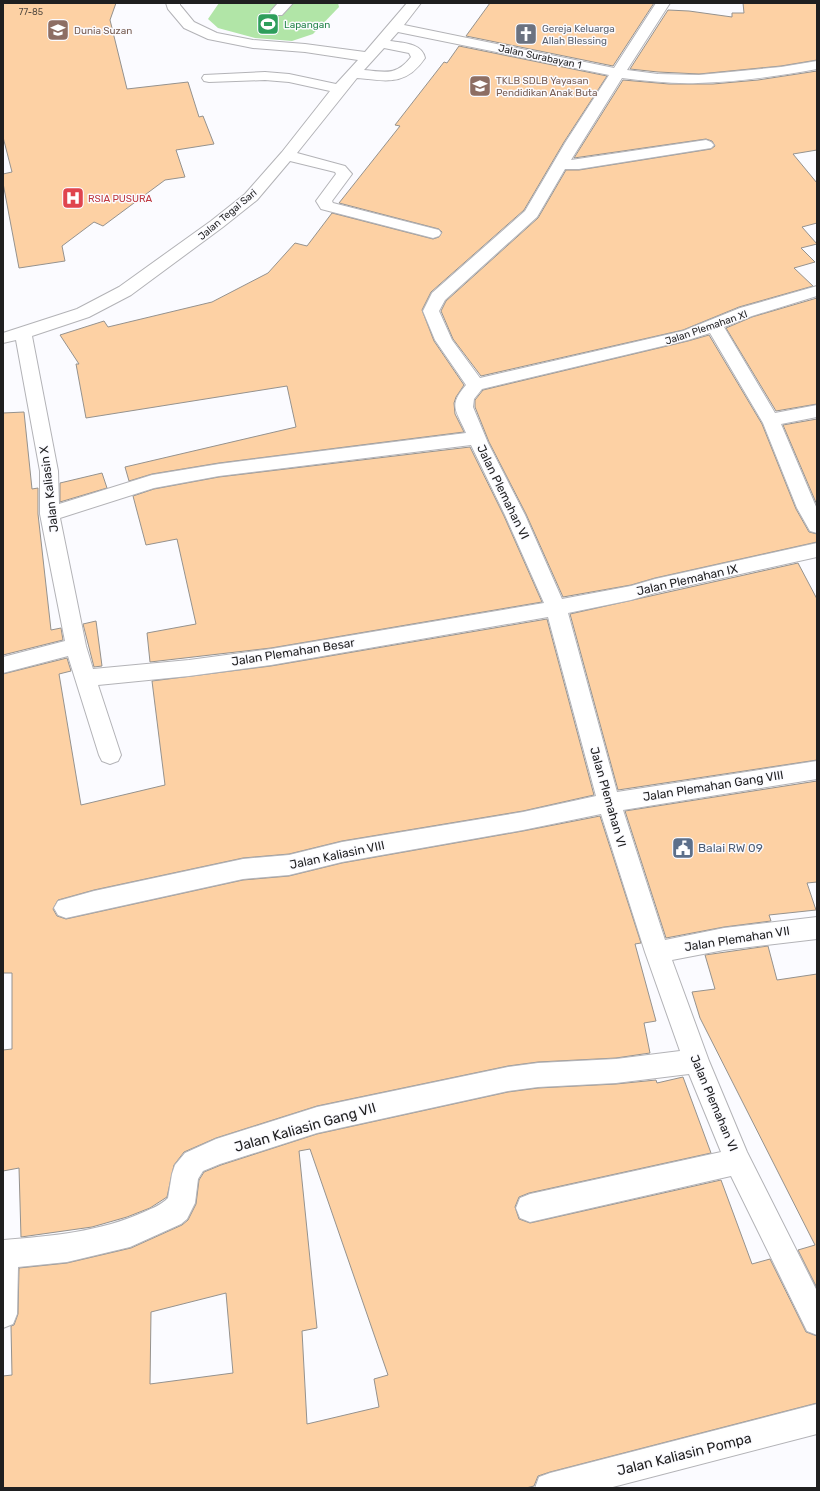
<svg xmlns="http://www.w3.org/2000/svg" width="820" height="1491" font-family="Rubik,sans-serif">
<rect width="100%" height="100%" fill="#fbfbff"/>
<path fill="#b1e5a7" d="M 219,3 L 338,3 L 339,7 L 313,34 L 292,41 L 255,38 L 218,28 L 208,19 Z"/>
<path fill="#fdd1a4" stroke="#95928e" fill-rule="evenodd" d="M 3,3 L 116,3 L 110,20 L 127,89 L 188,82 L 199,117 L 203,116 L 214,144 L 176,150 L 185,177 L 165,180 L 103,226 L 94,222 L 62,246 L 65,261 L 19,268 L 3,183 L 3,174 L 12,172 L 3,137 Z
M 490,3 L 654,3 L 613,66 L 466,36 Z
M 743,3 L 817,3 L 817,60 L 781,66 L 699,74 L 658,72 L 630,69 L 668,10 L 689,11 L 732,17 L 732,13 L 744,13 Z
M 459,46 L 607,76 L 564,142 L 524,210 L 431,292 L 422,310 L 434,341 L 464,385 L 456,397 L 454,403 L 455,414 L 464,432 L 219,463 L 152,474 L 129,481 L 125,467 L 296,427 L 287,386 L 86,418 L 76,364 L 79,364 L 60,335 L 104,321 L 108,327 L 212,302 L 268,273 L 295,243 L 307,246 L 332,213 L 433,239 L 439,237 L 442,232 L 439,229 L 339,203 L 400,126 L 395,125 L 444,62 L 447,63 Z
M 817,71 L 817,150 L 793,154 L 817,183 L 817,223 L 802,227 L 817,244 L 801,248 L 815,262 L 794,268 L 813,286 L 739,307 L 683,330 L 481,376 L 453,339 L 441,311 L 446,301 L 538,218 L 566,170 L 579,170 L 711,149 L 715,146 L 712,141 L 706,139 L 574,158 L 623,80 L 669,84 L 713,84 L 758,80 Z
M 817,298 L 817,404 L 776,411 L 726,328 L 752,317 Z
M 709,335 L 762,424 L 796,509 L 809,532 L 817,534 L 817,542 L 655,578 L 631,585 L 563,597 L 526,514 L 489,442 L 475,407 L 475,400 L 483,390 L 688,341 Z
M 24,412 L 32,489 L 38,488 L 38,514 L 51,630 L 61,628 L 63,640 L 3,655 L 3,413 Z
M 817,419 L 817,505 L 783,425 Z
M 470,447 L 504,516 L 542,602 L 271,648 L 150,662 L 147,633 L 196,624 L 177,539 L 146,545 L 133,496 L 154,489 L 219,477 Z
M 102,473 L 107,488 L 60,502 L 60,483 Z
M 798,563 L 817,599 L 817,760 L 618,790 L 570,614 Z
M 547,619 L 594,795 L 523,811 L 342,841 L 289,854 L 243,858 L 94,890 L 58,900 L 53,909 L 57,916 L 66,919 L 243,880 L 289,876 L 342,863 L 523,831 L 600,816 L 641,943 L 635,944 L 656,1021 L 644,1023 L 650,1053 L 616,1058 L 538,1062 L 508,1066 L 317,1106 L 216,1138 L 184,1152 L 174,1165 L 167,1197 L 150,1208 L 127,1217 L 92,1227 L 21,1237 L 19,1168 L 3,1171 L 3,1050 L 12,1049 L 12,973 L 3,973 L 3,674 L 67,658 L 71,671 L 59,674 L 81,805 L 165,785 L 152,681 L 271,666 Z
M 96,621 L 102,666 L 94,667 L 83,624 Z
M 817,781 L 817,882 L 807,883 L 816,910 L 769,915 L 771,921 L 724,927 L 666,938 L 625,811 Z
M 768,946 L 777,980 L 817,974 L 817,1288 L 798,1250 L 815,1245 L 700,1018 L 692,992 L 715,989 L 705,955 Z
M 683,1077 L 711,1153 L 529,1193 L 519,1197 L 515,1207 L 519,1219 L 530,1223 L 721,1180 L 752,1264 L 770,1259 L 806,1332 L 817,1336 L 817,1403 L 550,1472 L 538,1476 L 534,1486 L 526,1488 L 3,1488 L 3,1376 L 12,1375 L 11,1326 L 14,1325 L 18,1314 L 19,1268 L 67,1263 L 131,1248 L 182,1225 L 188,1220 L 196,1204 L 199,1180 L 204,1172 L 221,1165 L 317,1134 L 508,1092 L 538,1088 L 616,1084 L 656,1080 L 657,1083 ZM 310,1149 L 388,1375 L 374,1379 L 379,1407 L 307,1424 L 302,1331 L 317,1328 L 299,1151 ZM 226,1293 L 233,1373 L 150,1384 L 151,1312 Z"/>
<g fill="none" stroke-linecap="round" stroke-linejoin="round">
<g stroke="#b3b3b7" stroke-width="2">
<path id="minor" d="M 166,3 L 180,3 L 180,5 L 194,22 L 217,33 L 253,40 L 305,44 L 365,52 L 407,3 L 421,3 L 404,25 L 614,68 L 656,3 L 670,3 L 627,70 L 658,74 L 699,75 L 781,67 L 817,61 L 817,69 C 778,76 738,82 698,83 C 673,84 647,81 622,78 L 571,160 L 706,140 L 711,142 L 714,145 L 711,148 L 579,169 L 565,169 L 537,217 L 445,300 L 439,311 L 452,340 L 480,378 L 683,331 L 740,308 L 817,286 L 817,296 L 752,316 L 724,327 L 775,413 L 817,405 L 817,417 L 781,424 L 817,509 L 817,533 L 810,531 L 797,508 L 763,423 L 710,333 L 688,340 L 482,389 L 474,399 L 473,407 L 488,443 L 525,515 L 562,599 L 631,586 L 655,579 L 817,543 L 817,557 L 655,593 L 631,600 L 568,613 L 617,792 L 817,761 L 817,779 L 623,810 L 665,940 L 724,928 L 817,917 L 817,939 L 724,950 L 672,960 L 709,1061 L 747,1152 L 817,1291 L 817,1335 L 807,1331 L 731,1176 L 530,1222 L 520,1218 L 516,1208 L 520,1198 L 530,1194 L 721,1152 L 689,1074 L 616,1083 L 538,1087 L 508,1091 L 317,1133 L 220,1164 L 203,1171 L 198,1179 L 195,1203 L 187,1219 L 181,1224 L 130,1247 L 67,1262 L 18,1267 L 17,1314 L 13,1324 L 3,1328 L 3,1240 C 51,1236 100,1232 144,1212 C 153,1208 161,1205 168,1198 L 172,1174 L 175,1165 L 185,1153 L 216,1139 L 317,1107 L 508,1067 L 538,1063 L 616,1059 L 680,1051 L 645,952 L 601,814 L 523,830 L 342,862 L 289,875 L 243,879 L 66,918 L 58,915 L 54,908 L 58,901 L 94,891 L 243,859 L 289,855 L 342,842 L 523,812 L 596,796 L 548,617 L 271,665 L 189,676 L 98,685 L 121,755 L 118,761 L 110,764 L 102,761 L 99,755 L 68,656 L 3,673 L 3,657 L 65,641 L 40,514 L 40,471 L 16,340 L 3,343 L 3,333 L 77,309 L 119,287 L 211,221 L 245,194 L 282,152 L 330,91 L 289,82 L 265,80 L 209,82 L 204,81 L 202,78 L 204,75 L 265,72 L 289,74 L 336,84 L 358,60 L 305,52 L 253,48 L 208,39 L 184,28 L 168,9 ZM 398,32 L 609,75 L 565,143 L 525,211 L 432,293 L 423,311 L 435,340 L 466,385 C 448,406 456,410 466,433 L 219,464 L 152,475 L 59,504 L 58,471 L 32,336 L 89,317 L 131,295 L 223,227 L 257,200 L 290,161 L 335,172 L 336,174 L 316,201 L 321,209 L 433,238 L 439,236 L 441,233 L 439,230 L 333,203 L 332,201 L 352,174 L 345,166 L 297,153 L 357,78 C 388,81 406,86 425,58 C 422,43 403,43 390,41 ZM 384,48 L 409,53 L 411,57 C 396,76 386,72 364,70 ZM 471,445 L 505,515 L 544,603 L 271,649 L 189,660 L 93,669 L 86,646 L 60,518 L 154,488 L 219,476 Z
M 278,3 L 293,3 L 282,15 L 272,15 L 270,12 Z
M 817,1404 L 817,1434 L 609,1488 L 535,1488 L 539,1477 L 550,1473 Z"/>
</g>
<use href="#minor" fill="#fff" fill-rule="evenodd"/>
</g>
<defs>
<g id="stadium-square" transform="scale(1.15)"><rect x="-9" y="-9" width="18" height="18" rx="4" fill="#2e9e5b" stroke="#fbfbff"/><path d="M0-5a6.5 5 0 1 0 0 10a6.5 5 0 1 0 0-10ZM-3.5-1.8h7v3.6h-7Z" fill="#fff"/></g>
<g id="school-square" transform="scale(1.15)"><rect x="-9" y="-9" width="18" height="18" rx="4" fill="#8d6e63" stroke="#fbfbff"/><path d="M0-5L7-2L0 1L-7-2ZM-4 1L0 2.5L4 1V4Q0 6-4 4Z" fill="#fff"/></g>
<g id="church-square" transform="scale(1.15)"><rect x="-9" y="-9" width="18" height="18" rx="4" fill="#6b7280" stroke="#fbfbff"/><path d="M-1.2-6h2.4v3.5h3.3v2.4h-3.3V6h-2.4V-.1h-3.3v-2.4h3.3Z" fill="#fff"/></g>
<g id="hospital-square" transform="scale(1.15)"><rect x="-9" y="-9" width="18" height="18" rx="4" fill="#e0444e" stroke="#fbfbff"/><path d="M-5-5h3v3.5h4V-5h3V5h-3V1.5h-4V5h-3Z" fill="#fff"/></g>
<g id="civic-square" transform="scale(1.15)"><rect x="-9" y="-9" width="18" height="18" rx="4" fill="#5c6f8a" stroke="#fbfbff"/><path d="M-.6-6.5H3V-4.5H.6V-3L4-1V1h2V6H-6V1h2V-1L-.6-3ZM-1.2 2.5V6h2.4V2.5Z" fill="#fff"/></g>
</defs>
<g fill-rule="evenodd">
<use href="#stadium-square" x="268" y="24"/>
<use href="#school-square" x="58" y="30"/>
<use href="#church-square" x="526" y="34"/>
<use href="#school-square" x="480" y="86"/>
<use href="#hospital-square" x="73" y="198"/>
<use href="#civic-square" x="683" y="848"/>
</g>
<g text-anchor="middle" stroke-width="3" stroke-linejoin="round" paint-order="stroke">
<g font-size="9" fill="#564c41">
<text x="31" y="15">77-85</text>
</g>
<g font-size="10" fill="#27864d" stroke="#fbfbff" text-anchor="start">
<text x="284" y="28">Lapangan</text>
</g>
<g font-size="10" fill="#5b616d" stroke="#fbfbff" text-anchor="start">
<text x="542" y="32">Gereja Keluarga<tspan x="542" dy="12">Allah Blessing</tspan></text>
</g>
<g font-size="10" fill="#785e54" stroke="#fbfbff" text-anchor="start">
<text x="74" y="34">Dunia Suzan</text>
<text x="496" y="84">TKLB SDLB Yayasan<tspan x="496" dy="12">Pendidikan Anak Buta</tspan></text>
</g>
<g font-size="10" fill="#1f1f20" stroke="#fbfbff">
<text transform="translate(540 56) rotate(12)" y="4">Jalan Surabayan 1</text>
<text transform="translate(227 214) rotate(-40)" y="4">Jalan Tegal Sari</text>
<text transform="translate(706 327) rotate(-19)" y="4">Jalan Plemahan XI</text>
</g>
<g font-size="10" fill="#be3a42" stroke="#fbfbff" text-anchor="start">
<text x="88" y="202">RSIA PUSURA</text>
</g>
<g font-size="12" fill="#1f1f20" stroke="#fbfbff">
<text transform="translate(49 489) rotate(-97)" y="4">Jalan Kaliasin X</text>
<text transform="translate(503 492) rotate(64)" y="4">Jalan Plemahan VI</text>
<text transform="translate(687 580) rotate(-13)" y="4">Jalan Plemahan IX</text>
<text transform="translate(293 652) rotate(-9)" y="4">Jalan Plemahan Besar</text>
<text transform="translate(713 786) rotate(-9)" y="4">Jalan Plemahan Gang VIII</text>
<text transform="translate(608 797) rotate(74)" y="4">Jalan Plemahan VI</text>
<text transform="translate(337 855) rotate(-12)" y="4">Jalan Kaliasin VIII</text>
<text transform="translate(737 939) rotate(-9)" y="4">Jalan Plemahan VII</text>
<text transform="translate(714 1103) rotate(67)" y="4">Jalan Plemahan VI</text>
</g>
<g font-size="12" fill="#4e5e75" stroke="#fbfbff" text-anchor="start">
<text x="698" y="852">Balai RW 09</text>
</g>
<g font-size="14" fill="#1f1f20" stroke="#fbfbff">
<text transform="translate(305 1127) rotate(-16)" y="5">Jalan Kaliasin Gang VII</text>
<text transform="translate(684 1454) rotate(-14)" y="5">Jalan Kaliasin Pompa</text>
</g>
</g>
<rect width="820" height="1491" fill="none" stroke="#1f1f20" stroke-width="8"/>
</svg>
